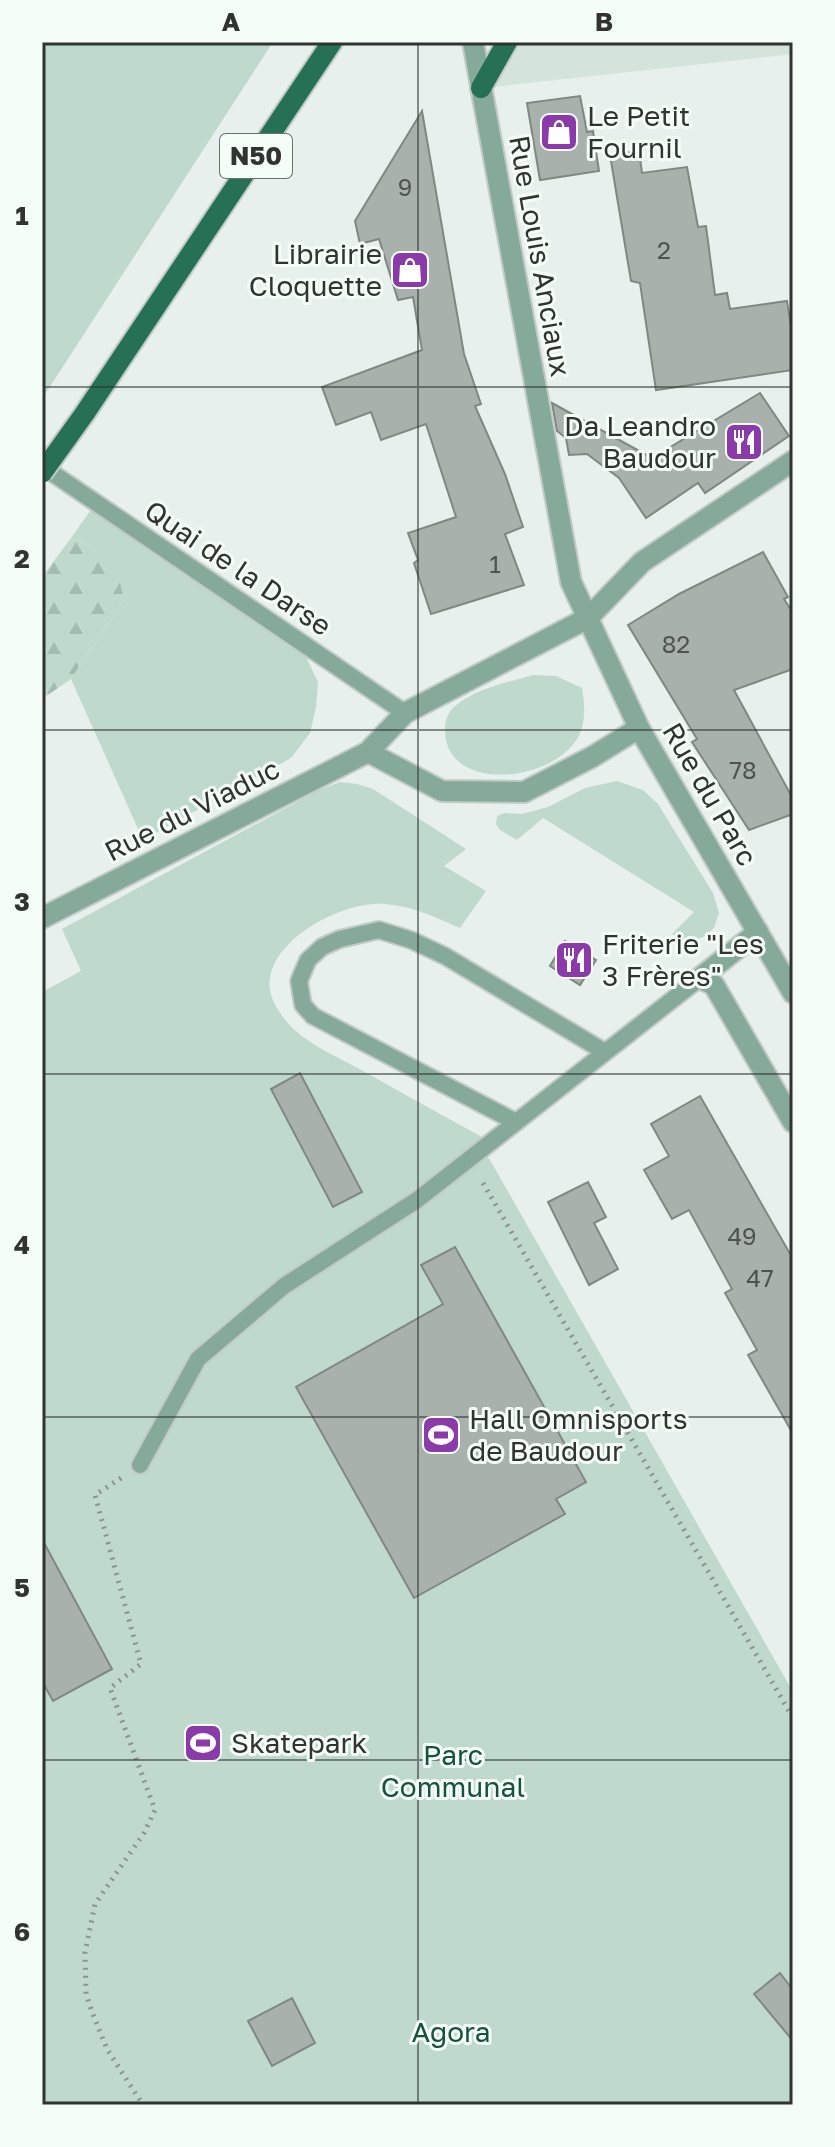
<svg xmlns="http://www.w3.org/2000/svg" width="835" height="2147" font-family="'Golos Text',sans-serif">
<defs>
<pattern id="forest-firs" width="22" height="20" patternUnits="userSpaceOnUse" patternTransform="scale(2)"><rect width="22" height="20" fill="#bfdacd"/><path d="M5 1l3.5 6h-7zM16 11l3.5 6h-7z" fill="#a4bcb0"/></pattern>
</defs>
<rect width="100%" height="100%" fill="#e7f0ec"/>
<path fill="#d4e4dc" d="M 519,42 L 793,42 L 793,54 L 493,87 Z"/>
<path fill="#bfdacd" d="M 42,42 L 273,42 L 42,399 Z
M 93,507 L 304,653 L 318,682 L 316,707 L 310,733 L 291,758 L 143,840 L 71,679 L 124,600 L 97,550 L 71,538 Z
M 533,675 L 556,676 L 582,688 C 584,701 586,717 581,731 C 561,783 444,796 445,729 C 445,721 448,712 454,707 C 476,688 506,683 533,675 Z
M 617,781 L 643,790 L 658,804 L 713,893 L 719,913 L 714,928 L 703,937 L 689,942 L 672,934 L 694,912 L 543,818 L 517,840 L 500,830 L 496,824 L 497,816 L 505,813 L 522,814 L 548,807 L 585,788 Z
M 340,782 L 357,784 L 373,789 L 466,849 L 444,866 L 486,891 L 460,928 C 435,917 412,906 385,904 C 345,901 277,935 270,978 C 267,992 275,1006 283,1017 C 302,1043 335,1055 363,1071 C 405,1095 448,1118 491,1142 L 482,1149 L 490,1160 L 793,1692 L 793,2105 L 42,2105 L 42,992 L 81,971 L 62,929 L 319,790 Z"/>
<path fill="url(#forest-firs)" d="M 71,538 L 97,550 L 117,570 L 124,600 L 71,679 L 42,699 L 42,577 Z"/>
<path fill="#a9b1ad" stroke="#808884" stroke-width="2" d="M 580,96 L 587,132 L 593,131 L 599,171 L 540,180 L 527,103 Z
M 422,111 L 464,354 L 481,404 L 475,406 L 505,474 L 523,527 L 505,534 L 524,585 L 431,614 L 414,563 L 418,560 L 408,533 L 456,517 L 426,424 L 381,440 L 371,412 L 336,425 L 322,387 L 422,350 L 413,297 L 398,300 L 379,239 L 360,244 L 355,221 Z
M 639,151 L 642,173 L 687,167 L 698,227 L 706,226 L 715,295 L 727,293 L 730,309 L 787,301 L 793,339 L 793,370 L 656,390 L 640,283 L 631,281 L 610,155 Z
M 760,393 L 789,436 L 705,493 L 698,483 L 646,518 L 619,478 L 587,454 L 569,455 L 566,438 L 557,431 L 552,403 L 652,458 Z
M 763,552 L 788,597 L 784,599 L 793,613 L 793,669 L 734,690 L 793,799 L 793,814 L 749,830 L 692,742 L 697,739 L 628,625 L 679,594 Z
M 565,941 L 596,960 L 580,985 L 550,966 Z
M 300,1073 L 362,1192 L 333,1207 L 271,1089 Z
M 700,1096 L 793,1259 L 793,1434 L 748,1355 L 757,1350 L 725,1293 L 732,1289 L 689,1210 L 672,1219 L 644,1170 L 669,1156 L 651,1124 Z
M 588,1182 L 606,1217 L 594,1223 L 618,1269 L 589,1285 L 548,1202 Z
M 455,1247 L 586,1482 L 556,1499 L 565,1514 L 414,1598 L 296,1387 L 443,1304 L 421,1265 Z
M 42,1539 L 112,1669 L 53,1701 L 42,1681 Z
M 780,1973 L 793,1990 L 793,2041 L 754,1994 Z
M 292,1998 L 315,2043 L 272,2066 L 248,2021 Z"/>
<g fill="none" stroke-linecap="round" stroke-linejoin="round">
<g stroke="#c2cac7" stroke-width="20">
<path id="service" d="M 42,466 L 405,713
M 516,1122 L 313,1016 L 303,1005 L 299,981 L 308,960 L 322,947 L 340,939 L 379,930 L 411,940 L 445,956 L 605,1052
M 140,1465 L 198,1359 L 284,1286 L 417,1200 L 700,978"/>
</g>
<g stroke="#c2cac7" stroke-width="24">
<path id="minor" d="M 588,618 L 642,562 L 793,461
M 758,932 L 700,978 L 714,985 L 793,1122"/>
</g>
<g stroke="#c2cac7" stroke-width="24">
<path id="tertiary" d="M 473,42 L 571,582 L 639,728 L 793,993
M 368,752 L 442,791 L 524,792 L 592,757 L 639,728
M 42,918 L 368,752 L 405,713 L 588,618"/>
</g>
<g stroke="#c2cac7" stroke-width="24">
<path id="primary" d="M 481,88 L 507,42
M 85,413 L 332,42"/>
</g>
<path stroke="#8d9390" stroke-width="5" stroke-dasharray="2 6" stroke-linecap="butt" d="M 483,1183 L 793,1718
M 121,1478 L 95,1495 L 141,1664 L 110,1688 L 155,1810 L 144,1833 L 95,1904 L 85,1953 L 86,1994 L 92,2012 L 107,2049 L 143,2105"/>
<use href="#service" stroke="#86aa99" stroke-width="16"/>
<use href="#minor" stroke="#86aa99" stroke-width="20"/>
<use href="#tertiary" stroke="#86aa99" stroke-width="20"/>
<use href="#primary" stroke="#267055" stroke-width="20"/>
<g stroke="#c2cac7" stroke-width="24" stroke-linecap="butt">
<path id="primary-bridge" d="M 42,473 L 85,413"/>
</g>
<use href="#primary-bridge" stroke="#267055" stroke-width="20"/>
</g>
<path fill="none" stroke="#303332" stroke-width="2" stroke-opacity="0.55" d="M 418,42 L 418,2105M 42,387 L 793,387M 42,730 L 793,730M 42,1074 L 793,1074M 42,1417 L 793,1417M 42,1760 L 793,1760"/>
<defs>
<g id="shop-square" transform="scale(2)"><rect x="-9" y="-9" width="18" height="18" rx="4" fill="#8a3aa9" stroke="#f5fdf9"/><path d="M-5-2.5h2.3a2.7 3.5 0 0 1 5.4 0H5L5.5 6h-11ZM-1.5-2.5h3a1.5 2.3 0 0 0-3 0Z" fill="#fff"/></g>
<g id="restaurant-square" transform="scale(2)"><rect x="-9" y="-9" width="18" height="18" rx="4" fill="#8a3aa9" stroke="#f5fdf9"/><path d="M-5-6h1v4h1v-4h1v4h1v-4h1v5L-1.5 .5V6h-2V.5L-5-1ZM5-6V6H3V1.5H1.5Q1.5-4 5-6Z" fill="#fff"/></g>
<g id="stadium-square" transform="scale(2)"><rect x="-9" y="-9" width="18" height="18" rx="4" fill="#8a3aa9" stroke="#f5fdf9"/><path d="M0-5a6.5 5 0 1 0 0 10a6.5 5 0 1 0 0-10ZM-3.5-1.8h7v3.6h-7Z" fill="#fff"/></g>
</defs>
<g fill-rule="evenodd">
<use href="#shop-square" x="559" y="132"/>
<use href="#shop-square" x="410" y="270"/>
<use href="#restaurant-square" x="744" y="442"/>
<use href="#restaurant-square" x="574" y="960"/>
<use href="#stadium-square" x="441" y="1435"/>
<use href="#stadium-square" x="203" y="1743"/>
</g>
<g text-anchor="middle" stroke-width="6" stroke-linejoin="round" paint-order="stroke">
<g font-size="24" fill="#4e5251">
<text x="405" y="196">9</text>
<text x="664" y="259">2</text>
<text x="495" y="573">1</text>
<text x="676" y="653">82</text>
<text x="743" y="779">78</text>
<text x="742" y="1245">49</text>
<text x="760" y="1287">47</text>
</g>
<rect fill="#f5fdf9" stroke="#6b706e" stroke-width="2" x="220" y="134" width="72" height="44" rx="6"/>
<g font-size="26" font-weight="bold" fill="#303332">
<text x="256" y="165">N50</text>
</g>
<g font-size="28" fill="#303332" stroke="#f5fdf9" text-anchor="start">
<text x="587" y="126">Le Petit<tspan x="587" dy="32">Fournil</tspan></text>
<text x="382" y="264" text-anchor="end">Librairie<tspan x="382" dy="32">Cloquette</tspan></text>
<text x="716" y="436" text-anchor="end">Da Leandro<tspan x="716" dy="32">Baudour</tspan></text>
<text x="602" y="954">Friterie "Les<tspan x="602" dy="32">3 Frères"</tspan></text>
<text x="469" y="1429">Hall Omnisports<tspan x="469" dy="32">de Baudour</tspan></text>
<text x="231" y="1753">Skatepark</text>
</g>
<g font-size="28" fill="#303332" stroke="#f5fdf9">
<text transform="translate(540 256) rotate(80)" y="10">Rue Louis Anciaux</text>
<text transform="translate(238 568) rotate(34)" y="10">Quai de la Darse</text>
<text transform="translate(710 794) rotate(60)" y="10">Rue du Parc</text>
<text transform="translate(192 810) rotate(-27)" y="10">Rue du Viaduc</text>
</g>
<g font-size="28" fill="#17523d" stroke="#f5fdf9">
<text x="453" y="1765">Parc<tspan x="453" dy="32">Communal</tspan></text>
<text x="451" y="2042">Agora</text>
</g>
</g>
<rect width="835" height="2147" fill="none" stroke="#f5fdf9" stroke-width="88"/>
<rect x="44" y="44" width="747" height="2059" fill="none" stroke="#303332" stroke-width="3"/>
<g font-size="26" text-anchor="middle" font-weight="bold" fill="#303332">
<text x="231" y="31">A</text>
<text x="604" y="31">B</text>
<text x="22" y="225">1</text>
<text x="22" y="568">2</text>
<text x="22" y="911">3</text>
<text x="22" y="1254">4</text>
<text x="22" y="1597">5</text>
<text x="22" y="1941">6</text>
</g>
</svg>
